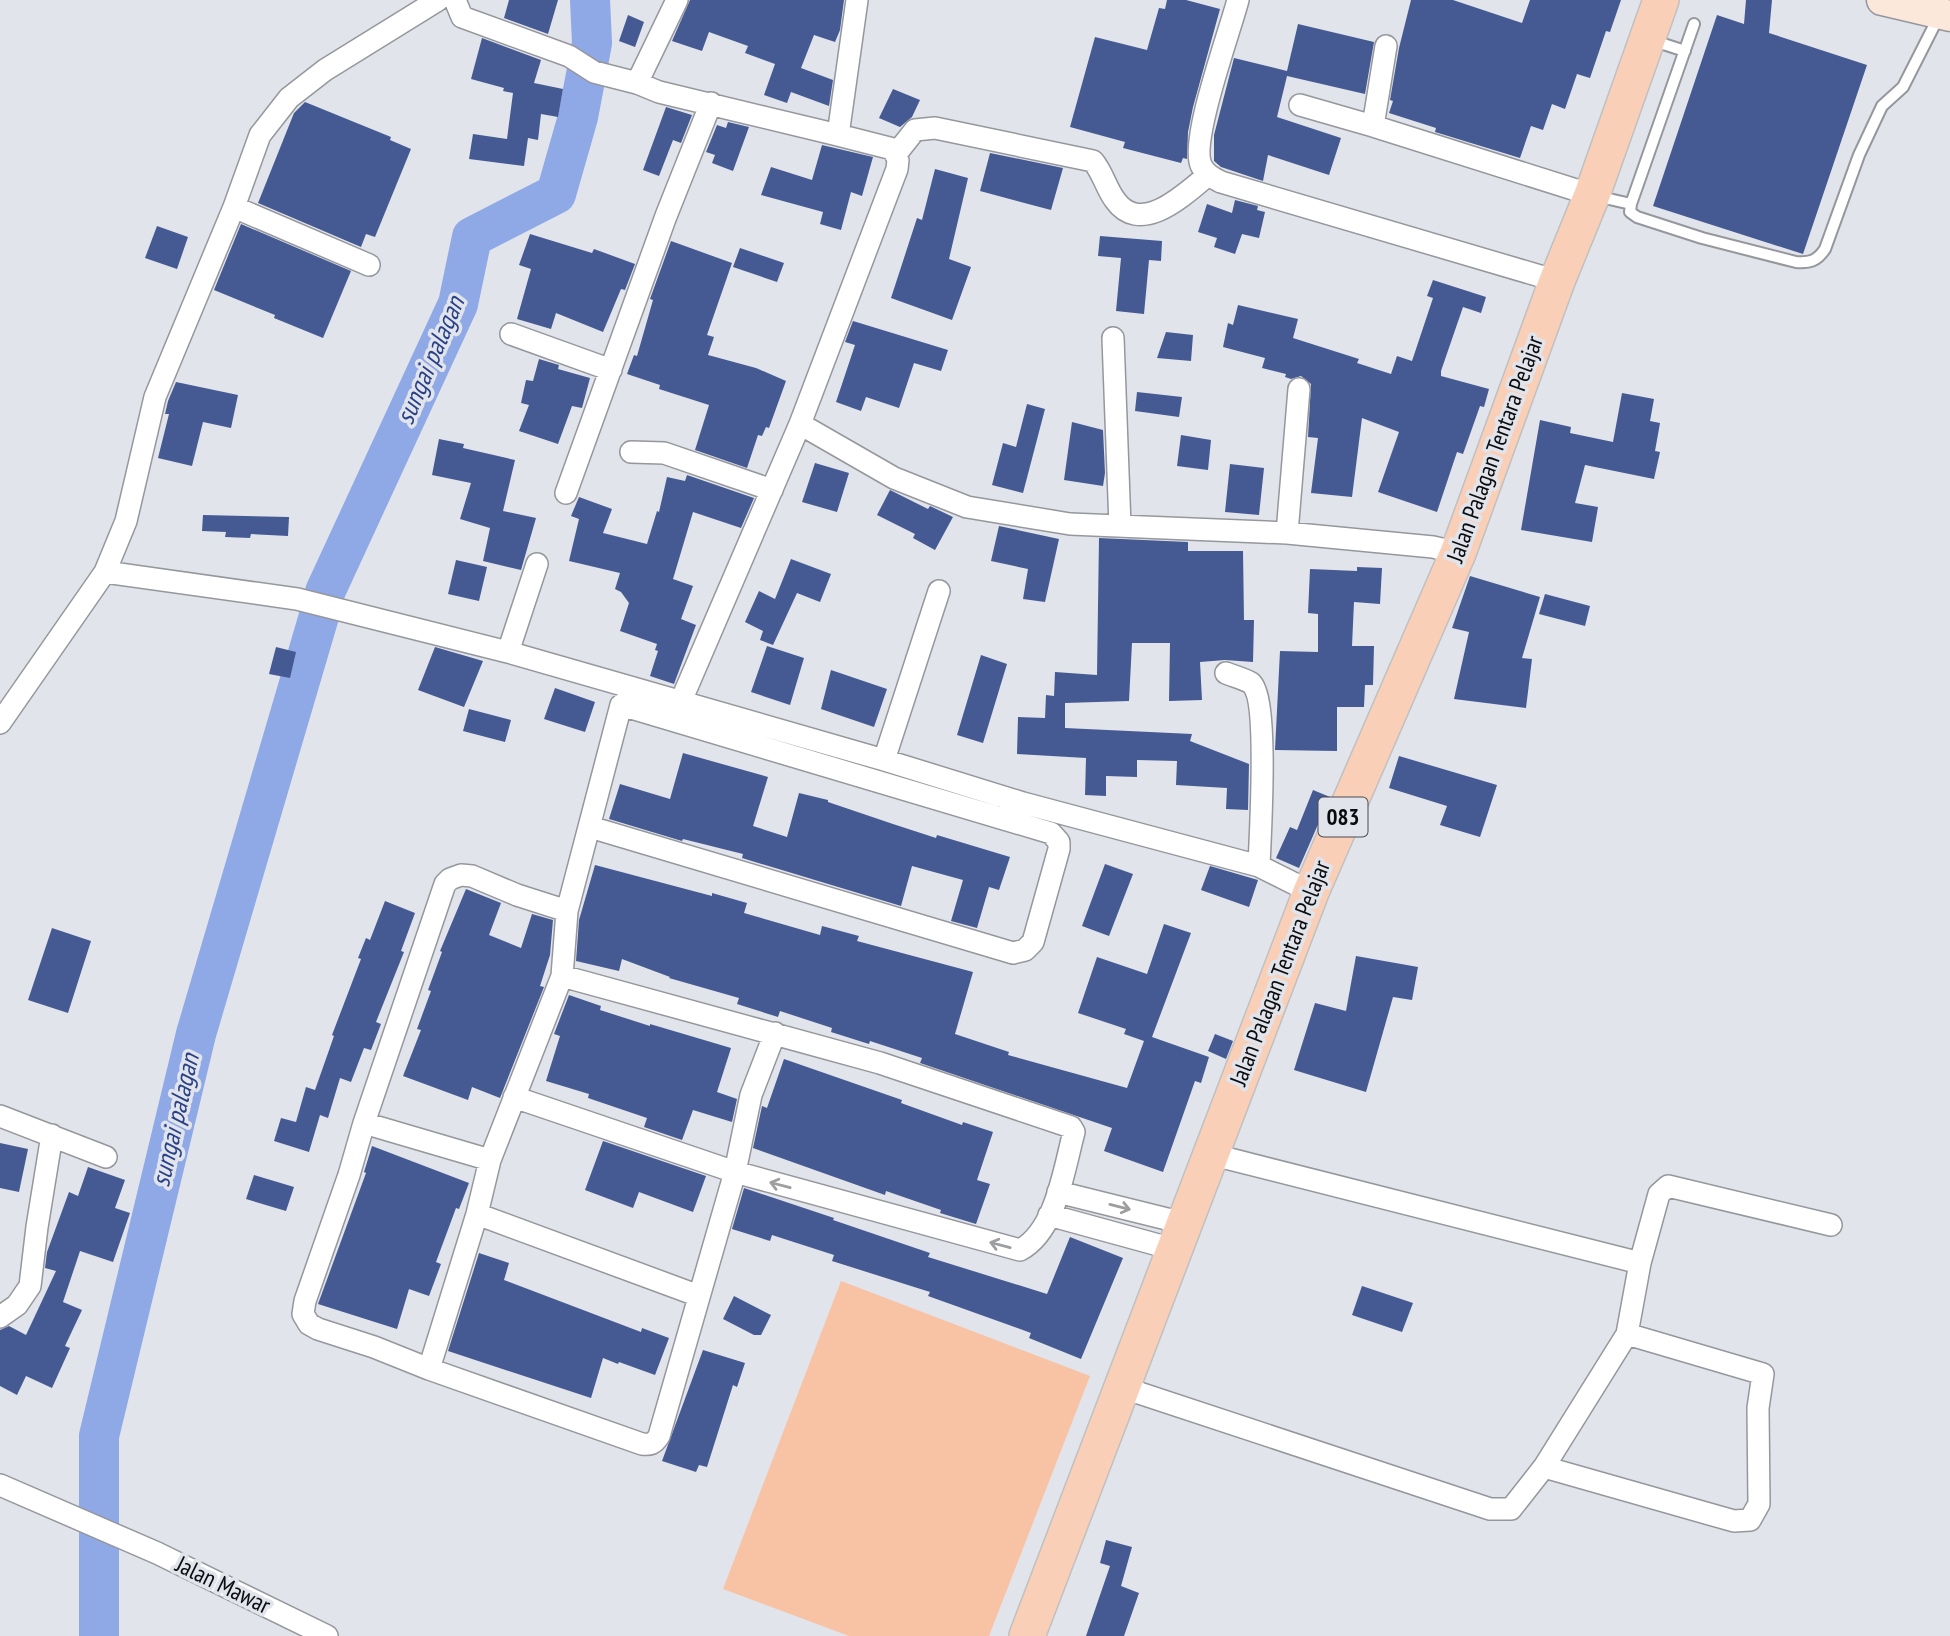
<svg xmlns="http://www.w3.org/2000/svg" width="1950" height="1636" font-family="'PT Sans Narrow',sans-serif">
<rect width="100%" height="100%" fill="#e1e4ea"/>
<path fill="#f8c2a4" d="M 841,1281 L 1090,1376 L 989,1636 L 849,1636 L 723,1589 Z"/>
<g fill="none" stroke-linecap="round" stroke-linejoin="round">
<path stroke="#8fa8e6" stroke-width="40" d="M 325,592 L 458,304 L 472,237 L 556,194 L 578,117 L 592,43 L 590,0
M 99,1636 L 99,1436 L 196,1034 L 319,616"/>
</g>
<path fill="#455a92" d="M 509,0 L 558,0 L 548,34 L 504,18 Z
M 690,0 L 844,0 L 840,30 L 835,42 L 814,35 L 801,68 L 833,80 L 829,106 L 791,92 L 787,103 L 764,95 L 775,64 L 745,53 L 748,46 L 709,32 L 702,51 L 672,41 Z
M 1167,0 L 1186,0 L 1220,9 L 1193,107 L 1188,132 L 1187,159 L 1183,158 L 1181,163 L 1123,148 L 1125,142 L 1070,127 L 1095,37 L 1147,50 L 1159,8 L 1165,9 Z
M 1411,0 L 1453,0 L 1522,23 L 1530,0 L 1621,0 L 1610,32 L 1606,31 L 1590,78 L 1577,74 L 1565,109 L 1552,104 L 1543,130 L 1531,126 L 1520,158 L 1435,132 L 1436,128 L 1389,113 L 1393,101 L 1390,100 L 1399,48 Z
M 1746,0 L 1772,0 L 1769,33 L 1867,65 L 1803,254 L 1653,206 L 1717,15 L 1744,24 Z
M 628,15 L 644,22 L 635,47 L 619,41 Z
M 1298,24 L 1374,42 L 1365,94 L 1287,76 L 1277,117 L 1341,138 L 1329,175 L 1268,155 L 1263,181 L 1221,167 L 1214,161 L 1214,135 L 1234,58 L 1287,71 Z
M 482,38 L 541,60 L 534,83 L 563,89 L 558,117 L 541,114 L 538,140 L 528,138 L 524,166 L 469,159 L 473,134 L 507,139 L 513,93 L 503,91 L 504,88 L 471,79 Z
M 893,89 L 920,100 L 912,117 L 900,127 L 879,118 Z
M 305,102 L 391,137 L 390,140 L 411,149 L 375,237 L 366,234 L 361,247 L 258,203 L 294,113 Z
M 666,107 L 692,115 L 681,143 L 673,140 L 659,176 L 643,170 Z
M 728,122 L 749,127 L 733,171 L 712,163 L 715,155 L 706,152 L 717,125 L 726,128 Z
M 822,145 L 873,157 L 862,196 L 851,192 L 841,230 L 820,224 L 823,212 L 761,195 L 771,167 L 812,180 Z
M 990,153 L 1063,168 L 1051,210 L 980,191 Z
M 935,169 L 968,178 L 949,259 L 971,267 L 952,320 L 891,298 L 917,218 L 922,220 Z
M 1235,200 L 1258,206 L 1257,210 L 1265,212 L 1259,238 L 1242,234 L 1235,254 L 1214,247 L 1217,238 L 1198,232 L 1207,204 L 1232,213 Z
M 241,224 L 351,271 L 323,338 L 274,318 L 275,315 L 214,290 Z
M 157,226 L 188,237 L 177,269 L 145,258 Z
M 530,234 L 592,253 L 594,249 L 635,264 L 625,290 L 621,289 L 603,332 L 556,313 L 551,329 L 517,319 L 531,269 L 519,265 Z
M 1100,236 L 1162,241 L 1161,261 L 1149,260 L 1144,314 L 1116,311 L 1121,258 L 1098,256 Z
M 671,241 L 732,263 L 707,335 L 714,337 L 708,355 L 756,368 L 786,381 L 769,428 L 766,427 L 762,436 L 758,435 L 747,468 L 695,450 L 709,405 L 659,389 L 660,385 L 627,374 L 634,355 L 637,356 L 653,300 L 650,299 Z
M 740,248 L 784,263 L 777,282 L 733,267 Z
M 1433,280 L 1486,297 L 1481,313 L 1463,307 L 1441,371 L 1441,376 L 1489,389 L 1484,407 L 1480,406 L 1463,454 L 1457,452 L 1437,512 L 1378,492 L 1399,432 L 1362,418 L 1352,497 L 1311,493 L 1318,438 L 1308,437 L 1311,384 L 1301,376 L 1291,379 L 1285,377 L 1286,374 L 1262,368 L 1265,358 L 1223,347 L 1228,323 L 1233,325 L 1238,305 L 1298,319 L 1293,338 L 1359,359 L 1357,363 L 1391,374 L 1397,356 L 1412,361 L 1433,298 L 1427,296 Z
M 853,321 L 948,350 L 941,371 L 914,363 L 899,408 L 866,397 L 861,411 L 836,402 L 855,345 L 845,342 Z
M 1166,332 L 1193,335 L 1191,361 L 1157,358 Z
M 539,359 L 559,365 L 558,369 L 590,378 L 582,408 L 572,406 L 558,444 L 519,431 L 529,405 L 521,403 L 526,380 L 533,381 Z
M 176,382 L 238,395 L 231,428 L 203,422 L 192,466 L 158,458 L 169,414 L 165,414 L 168,401 Z
M 1137,392 L 1182,397 L 1179,417 L 1135,411 Z
M 1622,393 L 1654,399 L 1650,421 L 1660,423 L 1655,451 L 1660,452 L 1654,479 L 1585,465 L 1575,503 L 1598,507 L 1592,542 L 1521,530 L 1540,420 L 1571,427 L 1570,433 L 1613,442 Z
M 1027,404 L 1045,409 L 1023,493 L 992,485 L 1003,443 L 1016,447 Z
M 1072,422 L 1103,430 L 1105,473 L 1103,486 L 1064,480 Z
M 1181,435 L 1211,440 L 1208,470 L 1177,466 Z
M 439,439 L 464,444 L 463,448 L 515,460 L 503,511 L 536,518 L 521,570 L 483,561 L 490,528 L 460,519 L 471,483 L 432,475 Z
M 815,463 L 849,473 L 837,512 L 802,502 Z
M 1230,464 L 1264,468 L 1259,515 L 1225,512 Z
M 687,475 L 754,498 L 741,528 L 693,512 L 673,579 L 693,586 L 681,619 L 696,625 L 674,684 L 650,676 L 658,651 L 655,650 L 657,644 L 620,631 L 629,603 L 621,592 L 615,589 L 620,573 L 569,561 L 579,519 L 571,516 L 579,497 L 612,509 L 603,533 L 647,544 L 657,511 L 659,512 L 667,477 L 685,481 Z
M 890,490 L 928,509 L 930,506 L 953,517 L 935,550 L 913,538 L 915,534 L 877,515 Z
M 203,515 L 289,517 L 288,536 L 251,534 L 250,538 L 225,537 L 226,532 L 202,531 Z
M 999,526 L 1059,539 L 1045,602 L 1023,599 L 1028,569 L 991,561 Z
M 1099,538 L 1188,542 L 1188,551 L 1243,551 L 1244,620 L 1254,620 L 1253,662 L 1225,660 L 1200,662 L 1202,700 L 1169,701 L 1170,643 L 1132,643 L 1129,701 L 1065,703 L 1065,728 L 1192,734 L 1190,741 L 1249,764 L 1248,810 L 1226,809 L 1227,788 L 1176,785 L 1177,761 L 1137,760 L 1137,777 L 1106,776 L 1106,796 L 1085,795 L 1086,758 L 1017,754 L 1018,717 L 1045,718 L 1046,695 L 1054,696 L 1055,672 L 1097,675 Z
M 791,559 L 831,574 L 820,602 L 797,593 L 773,645 L 760,640 L 763,631 L 745,622 L 759,591 L 775,599 Z
M 456,560 L 487,567 L 479,601 L 448,594 Z
M 1357,567 L 1382,568 L 1380,604 L 1354,602 L 1352,646 L 1374,646 L 1373,685 L 1365,685 L 1364,707 L 1337,707 L 1337,751 L 1275,750 L 1280,651 L 1318,652 L 1318,614 L 1308,613 L 1310,569 L 1357,571 Z
M 1470,576 L 1540,597 L 1522,658 L 1532,659 L 1526,708 L 1454,699 L 1469,632 L 1452,628 Z
M 1545,594 L 1590,606 L 1585,626 L 1539,614 Z
M 767,646 L 804,658 L 790,705 L 751,692 Z
M 276,647 L 296,652 L 290,678 L 269,674 Z
M 435,647 L 483,661 L 464,707 L 418,690 Z
M 981,655 L 1007,664 L 983,743 L 957,735 Z
M 831,670 L 887,689 L 874,727 L 821,709 Z
M 555,688 L 595,702 L 585,732 L 544,719 Z
M 469,709 L 511,720 L 505,742 L 463,731 Z
M 683,753 L 768,777 L 753,826 L 787,837 L 799,793 L 828,800 L 828,802 L 893,824 L 936,838 L 937,835 L 1010,857 L 999,890 L 989,887 L 977,928 L 951,921 L 963,880 L 912,866 L 901,906 L 742,858 L 743,854 L 683,839 L 682,841 L 609,819 L 620,784 L 670,799 Z
M 1399,756 L 1497,785 L 1480,837 L 1440,825 L 1447,806 L 1389,788 Z
M 1313,790 L 1330,797 L 1299,868 L 1276,858 L 1290,827 L 1297,830 Z
M 1105,864 L 1133,874 L 1109,936 L 1082,926 Z
M 595,865 L 712,896 L 712,893 L 747,903 L 744,913 L 820,935 L 822,926 L 859,936 L 857,941 L 973,972 L 955,1034 L 1009,1052 L 1008,1055 L 1127,1088 L 1144,1041 L 1124,1034 L 1126,1029 L 1078,1013 L 1097,957 L 1147,974 L 1164,924 L 1191,933 L 1152,1037 L 1209,1057 L 1201,1083 L 1195,1081 L 1163,1172 L 1104,1151 L 1112,1128 L 920,1063 L 922,1058 L 870,1041 L 869,1044 L 831,1032 L 832,1028 L 780,1011 L 778,1017 L 737,1004 L 739,998 L 669,978 L 670,977 L 622,959 L 619,971 L 576,961 L 579,920 Z
M 1210,866 L 1258,880 L 1249,907 L 1201,890 Z
M 466,889 L 501,903 L 489,935 L 521,948 L 532,914 L 553,920 L 550,955 L 540,986 L 544,987 L 500,1098 L 472,1087 L 468,1100 L 403,1076 L 421,1030 L 417,1029 L 431,991 L 428,990 L 442,952 L 440,951 Z
M 385,901 L 415,913 L 401,951 L 404,952 L 376,1022 L 381,1024 L 371,1050 L 364,1048 L 351,1082 L 340,1078 L 328,1118 L 320,1115 L 309,1152 L 274,1141 L 281,1118 L 296,1122 L 306,1087 L 315,1090 L 334,1036 L 332,1035 L 361,959 L 358,958 L 366,938 L 370,940 Z
M 52,928 L 91,941 L 68,1013 L 28,1000 Z
M 1356,956 L 1418,967 L 1412,1000 L 1393,997 L 1366,1092 L 1294,1070 L 1315,1003 L 1346,1011 Z
M 569,995 L 601,1006 L 600,1010 L 650,1026 L 650,1024 L 731,1048 L 717,1092 L 737,1099 L 732,1122 L 693,1110 L 682,1140 L 644,1127 L 647,1118 L 588,1098 L 589,1094 L 546,1081 L 560,1036 L 554,1034 Z
M 1215,1034 L 1233,1041 L 1226,1059 L 1208,1051 Z
M 784,1059 L 902,1100 L 901,1103 L 962,1125 L 963,1122 L 993,1132 L 977,1180 L 990,1184 L 976,1224 L 940,1213 L 941,1210 L 886,1191 L 885,1195 L 753,1148 L 762,1106 L 767,1108 Z
M 603,1141 L 706,1176 L 693,1212 L 639,1192 L 633,1208 L 585,1190 Z
M 0,1143 L 28,1149 L 19,1192 L 0,1188 Z
M 372,1146 L 469,1183 L 459,1209 L 456,1208 L 436,1262 L 441,1264 L 429,1296 L 409,1289 L 397,1329 L 318,1304 L 366,1173 L 364,1172 Z
M 88,1167 L 125,1180 L 115,1208 L 130,1213 L 113,1262 L 80,1251 L 63,1302 L 82,1310 L 65,1346 L 70,1348 L 52,1388 L 26,1376 L 17,1395 L 0,1386 L 0,1330 L 9,1326 L 26,1335 L 56,1271 L 45,1268 L 47,1252 L 69,1192 L 78,1196 Z
M 254,1175 L 294,1187 L 286,1211 L 246,1199 Z
M 744,1188 L 834,1218 L 833,1220 L 930,1253 L 928,1257 L 1047,1294 L 1070,1237 L 1123,1258 L 1081,1359 L 1029,1338 L 1031,1333 L 928,1296 L 930,1292 L 832,1261 L 834,1255 L 772,1235 L 770,1241 L 732,1229 Z
M 479,1253 L 509,1263 L 504,1280 L 641,1332 L 642,1328 L 669,1338 L 655,1375 L 619,1362 L 618,1364 L 603,1358 L 591,1398 L 448,1351 Z
M 1362,1286 L 1413,1303 L 1402,1332 L 1352,1315 Z
M 734,1296 L 771,1315 L 761,1335 L 754,1335 L 723,1319 Z
M 703,1350 L 745,1363 L 737,1387 L 733,1385 L 707,1467 L 699,1465 L 696,1472 L 662,1461 Z
M 1106,1540 L 1132,1547 L 1121,1586 L 1139,1593 L 1124,1636 L 1086,1636 L 1110,1566 L 1100,1563 Z"/>
<g fill="none" stroke-linecap="round" stroke-linejoin="round">
<g stroke="#95979d" stroke-width="14">
<path id="lane" d="M 1694,24 L 1631,204 L 1630,212 L 1637,217 L 1702,238 L 1796,262 C 1810,263 1817,261 1825,249 L 1859,155 L 1882,106 L 1903,87 L 1939,16
M 1651,40 L 1685,51
M 1596,196 L 1631,204"/>
</g>
<g stroke="#95979d" stroke-width="24">
<path id="street" d="M 455,0 L 462,17 L 569,56 L 594,72 L 637,83 L 659,92 L 838,135
M 1238,0 C 1230,31 1190,140 1201,165 C 1205,174 1213,178 1221,182 L 1557,281
M 637,83 L 677,0
M 1300,105 L 1373,126 L 1592,195
M 1373,126 L 1386,46
M 896,154 L 915,130 L 935,128 L 1093,161 C 1103,173 1106,188 1115,200 C 1141,237 1185,194 1208,175
M 234,207 L 369,265
M 511,334 L 611,370
M 1113,338 L 1120,526
M 800,424 L 894,478 L 967,507 L 1070,524 L 1287,533 L 1433,547 L 1458,553
M 631,452 L 664,453 L 772,490
M 566,493 L 666,216 L 711,103
M 1287,533 L 1299,389
M 105,572 L 297,599 L 508,652 L 884,760 L 1023,803 L 1259,866 L 1311,892
M 508,652 L 537,564
M 1226,673 C 1233,676 1245,679 1251,683 C 1269,699 1260,837 1259,866
M 681,701 L 800,424 L 897,169 L 898,160 L 893,149 L 838,135 L 857,0
M 0,723 L 105,572 L 126,521 L 155,397 L 234,207 L 260,135 L 289,98 L 325,70 L 438,0
M 884,760 L 939,591
M 567,911 L 517,895 L 472,876 L 461,875 L 450,879 L 445,884 L 364,1123 L 349,1175 L 305,1301 L 303,1314 L 309,1324 L 318,1329 L 374,1347 L 429,1369 L 642,1444 C 650,1445 654,1444 659,1436 L 735,1172 L 751,1095 L 775,1033
M 514,1097 L 735,1172 L 1020,1250 C 1056,1231 1064,1169 1074,1132 L 1071,1127 L 880,1063 L 562,976
M 0,1116 L 106,1157
M 364,1123 L 490,1160
M 1058,1192 L 1183,1223
M 477,1214 L 699,1296
M 1049,1215 L 1173,1249
M 1640,1263 L 1659,1194 L 1668,1186 L 1831,1225
M 0,1317 L 17,1305 L 30,1286 L 37,1227 L 52,1135
M 429,1369 L 477,1214 L 490,1160 L 562,976 L 567,911 L 621,705 L 1051,833 L 1059,842 L 1059,849 L 1033,942 L 1025,950 L 1013,953 L 590,827
M 1121,1387 L 1490,1509 L 1511,1509 L 1544,1467 L 1627,1334 L 1640,1263 L 1210,1154
M 1544,1467 L 1734,1521 L 1750,1520 L 1759,1504 L 1758,1408 L 1763,1374 L 1627,1334
M 0,1485 L 157,1553 L 327,1636"/>
</g>
<g stroke="#95979d" stroke-width="33">
<path id="secondary" d="M 1882,0 L 1950,16"/>
</g>
<g stroke="#c0c0c0" stroke-width="38">
<path id="primary" d="M 1027,1636 L 1311,892 L 1458,553 L 1557,281 L 1592,195 L 1661,0"/>
</g>
<use href="#lane" stroke="#fff" stroke-width="10"/>
<use href="#street" stroke="#fff" stroke-width="21"/>
<use href="#secondary" stroke="#fce7db" stroke-width="30"/>
<use href="#primary" stroke="#facfb8" stroke-width="35"/>
</g>
<defs><path id="oneway-shaft" d="M-6 0H5M1.5-3L5.5 0L1.5 3" fill="none" stroke-width="1.6" stroke-linecap="round" stroke-linejoin="round" transform="scale(1.75)"/></defs>
<g stroke="#9d9e9f">
<use href="#oneway-shaft" transform="translate(780 1185) rotate(-165)"/>
<use href="#oneway-shaft" transform="translate(1120 1207) rotate(14)"/>
<use href="#oneway-shaft" transform="translate(1000 1245) rotate(-165)"/>
</g>
<g text-anchor="middle" stroke-width="7" stroke-linejoin="round" paint-order="stroke">
<rect fill="#e1e4ea" stroke="#4b4d50" stroke-width="2" x="1318.5" y="797.5" width="49" height="39" rx="5"/>
<g font-size="23" font-weight="bold" fill="#0b0c0e">
<text x="1343" y="825">083</text>
</g>
<g font-size="24" fill="#0b0c0e" stroke="#e1e4ea">
<text transform="translate(1495 449) rotate(-70)" y="8">Jalan Palagan Tentara Pelajar</text>
<text transform="translate(1280 973) rotate(-69)" y="8">Jalan Palagan Tentara Pelajar</text>
<text transform="translate(223 1585) rotate(26)" y="8">Jalan Mawar</text>
</g>
<g font-size="26" font-style="italic" fill="#294189" stroke="#e1e4ea">
<text transform="translate(430 360) rotate(-67)" y="9">sungai palagan</text>
<text transform="translate(175 1120) rotate(-77)" y="9">sungai palagan</text>
</g>
</g>
</svg>
